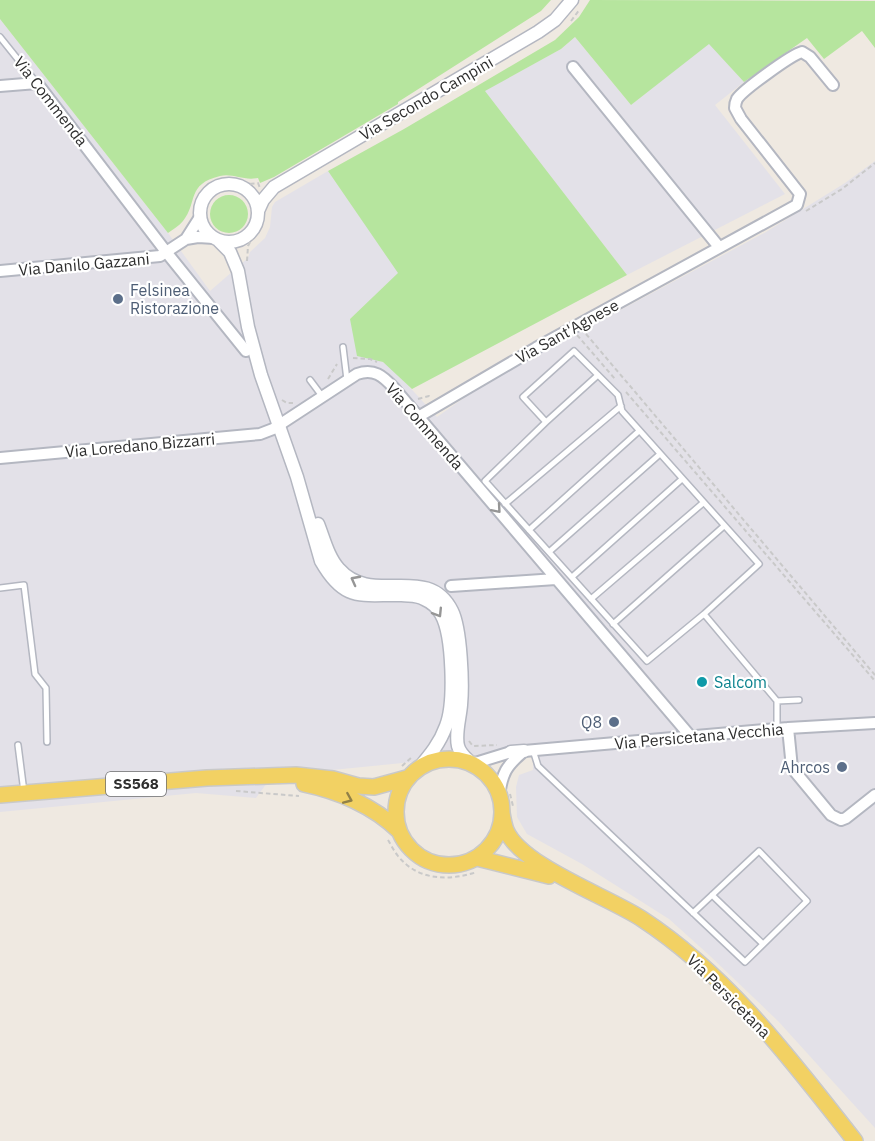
<svg xmlns="http://www.w3.org/2000/svg" width="875" height="1141" font-family="'IBM Plex Sans',sans-serif">
<rect width="100%" height="100%" fill="#efe9e1"/>
<path fill="#e3e1e8" d="M 0,19 L 168,233 L 210,291 L 248,258 L 250,252 L 265,238 L 270,227 L 272,207 L 275,202 L 328,171 L 399,273 L 350,319 L 373,359 L 383,362 L 393,369 L 437,417 L 488,381 L 766,232 L 845,183 L 875,161 L 875,1128 L 778,1021 L 709,955 L 669,919 L 582,864 L 527,834 L 517,817 L 516,787 L 519,775 L 533,770 L 533,750 L 272,776 L 256,798 L 196,793 L 0,812 Z
M 575,37 L 631,105 L 709,43 L 744,82 L 715,105 L 785,194 L 627,275 L 484,91 L 561,49 Z"/>
<path fill="#b6e59e" d="M 0,0 L 551,0 L 541,11 L 398,102 L 398,104 L 274,177 L 260,183 L 258,178 C 243,181 233,173 220,176 C 186,184 198,203 183,221 C 179,226 173,229 168,233 L 0,19 Z
M 590,0 L 875,1 L 875,48 L 862,31 L 824,59 L 807,38 L 744,82 L 709,44 L 631,105 L 575,37 L 561,49 L 485,91 L 627,275 L 412,389 L 383,362 L 357,356 L 350,319 L 398,273 L 328,171 L 404,129 L 555,40 L 579,17 Z
M210 214a19 19 0 1 1 38 0a19 19 0 1 1-38 0Z"/>
<g fill="none" stroke-linecap="round" stroke-linejoin="round">
<g stroke="#b4b7c1" stroke-width="8">
<path id="service" d="M 0,37 L 36,82
M 343,347 L 347,380
M 310,380 L 322,396
M 546,422 L 598,375
M 505,504 L 621,406
M 529,530 L 639,431
M 549,552 L 660,454
M 572,577 L 682,479
M 0,588 L 24,585 L 35,674 L 46,688 L 47,742
M 591,599 L 703,503
M 704,614 L 647,661 L 485,481 L 546,422 L 523,397 L 574,351 L 618,395 L 622,411 L 759,564 L 704,614 L 777,701
M 613,624 L 724,526
M 777,729 L 777,701 L 799,700
M 18,745 L 24,792
M 533,750 L 538,766 L 745,962 L 807,901 L 759,851 L 693,913
M 712,895 L 763,944"/>
</g>
<g stroke="#b4b7c1" stroke-width="14">
<path id="minor" d="M 573,67 L 719,247
M 0,86 L 37,83 L 167,253 L 246,351
M 186,239 L 198,237 L 214,238
M 0,271 L 160,256 L 186,239 L 200,217
M 418,417 L 536,348 L 797,205 L 800,194 L 741,119 L 735,108 C 735,105 735,103 737,99 C 743,90 791,55 802,52 L 810,57 L 833,85
M 0,458 L 260,434 L 273,429 L 357,374 C 374,368 383,376 394,388 L 691,737
M 451,586 L 556,579
M 788,728 L 792,768 L 831,815 L 841,820 L 846,818 L 875,795
M 472,764 L 511,752
M 499,796 C 502,773 506,766 524,751 L 788,728 L 875,723"/>
</g>
<g stroke="#b4b7c1" stroke-width="15">
<path id="tertiary" d="M200 213a29 29 0 1 1 58 0a29 29 0 1 1-58 0Z
M 258,211 L 263,200 L 274,187 L 538,32 L 555,20 L 572,0
M 219,241 L 230,252 L 238,271 L 248,327 L 261,375 L 297,477 L 321,561 C 345,603 361,594 402,595 C 410,596 417,595 424,599 C 431,602 437,607 441,614 C 453,635 455,703 446,726 C 440,743 430,755 419,768
M 318,524 C 324,539 328,557 339,569 C 372,607 428,562 452,611 C 461,629 463,684 461,705 C 460,718 455,734 458,746 C 460,754 467,759 472,764
M 511,752 L 524,751"/>
</g>
<g stroke="#c9c9c9" stroke-width="18">
<path id="primary" d="M396 812a53 53 0 1 1 106 0a53 53 0 1 1-106 0Z
M 304,784 C 338,791 374,806 399,831
M 0,795 L 207,778 L 296,775 L 333,779 L 358,786 L 374,787 L 407,778
M 502,813 C 503,819 504,825 506,830 C 521,866 609,897 642,919 C 729,976 792,1061 855,1141
M 477,858 L 549,876"/>
</g>
<path stroke="#c9c9c9" stroke-width="2" stroke-dasharray="4.5 3" stroke-linecap="butt" d="M 571,21 L 580,9
M 197,209 C 201,192 214,179 233,181 C 242,182 248,185 258,183 L 260,188
M 806,211 L 842,189 L 875,163
M 247,261 L 248,246 L 262,220
M 586,334 L 875,675
M 577,335 L 615,379
M 353,358 L 370,359 L 377,362
M 328,379 L 337,364
M 626,392 L 875,681
M 418,399 L 429,396 L 431,399
M 282,400 L 287,403 L 293,403
M 469,741 L 473,746 L 497,745
M 402,766 L 413,756
M 236,791 L 299,796
M 510,794 L 513,806
M 388,840 C 391,845 394,851 398,856 C 418,881 449,881 477,872"/>
<use href="#service" stroke="#fff" stroke-width="5"/>
<use href="#minor" stroke="#fff" stroke-width="10"/>
<use href="#tertiary" stroke="#fff" stroke-width="12"/>
<use href="#primary" stroke="#f2d163" stroke-width="15"/>
</g>
<defs><path id="oneway-chevron" d="M-2-3.5L2.5 0L-2 3.5" fill="none" stroke-width="1.6" stroke-linecap="round" stroke-linejoin="round" transform="scale(1.5)"/></defs>
<g stroke="#969696">
<use href="#oneway-chevron" transform="translate(497 509) rotate(49)"/>
<use href="#oneway-chevron" transform="translate(355 580) rotate(-152)"/>
<use href="#oneway-chevron" transform="translate(438 613) rotate(58)"/>
</g>
<use stroke="#908048" href="#oneway-chevron" transform="translate(348 799) rotate(23)"/>
<g fill="#5c6f8a" stroke="#fff" stroke-width="2">
<circle cx="118" cy="299" r="6"/>
<circle cx="614" cy="722" r="6"/>
<circle cx="842" cy="767" r="6"/>
</g>
<circle fill="#0f9aa8" stroke="#fff" stroke-width="2" cx="702" cy="682" r="6"/>
<g text-anchor="middle" stroke-width="4.5" stroke-linejoin="round" paint-order="stroke">
<rect fill="#fff" stroke="#6d6d6d" stroke-width="1.5" x="106" y="772" width="60" height="24" rx="4.5"/>
<g font-size="15" font-weight="bold" fill="#2e2e2e">
<text x="136" y="789">SS568</text>
</g>
<g font-size="16" fill="#2e2e2e" stroke="#fff">
<text transform="translate(426 98) rotate(-30)" y="6">Via Secondo Campini</text>
<text transform="translate(51 101) rotate(52)" y="6">Via Commenda</text>
<text transform="translate(84 264) rotate(-5)" y="6">Via Danilo Gazzani</text>
<text transform="translate(567 331) rotate(-29)" y="6">Via Sant'Agnese</text>
<text transform="translate(425 426) rotate(49)" y="6">Via Commenda</text>
<text transform="translate(140 445) rotate(-5)" y="6">Via Loredano Bizzarri</text>
<text transform="translate(699 736) rotate(-5)" y="6">Via Persicetana Vecchia</text>
<text transform="translate(729 996) rotate(45)" y="6">Via Persicetana</text>
</g>
<g font-size="16" fill="#4e5e75" stroke="#fff" text-anchor="end">
<text x="130" y="296" text-anchor="start">Felsinea<tspan x="130" dy="18">Ristorazione</tspan></text>
<text x="602" y="728">Q8</text>
<text x="830" y="773">Ahrcos</text>
</g>
<g font-size="16" fill="#0d838f" stroke="#fff" text-anchor="start">
<text x="714" y="688">Salcom</text>
</g>
</g>
</svg>
